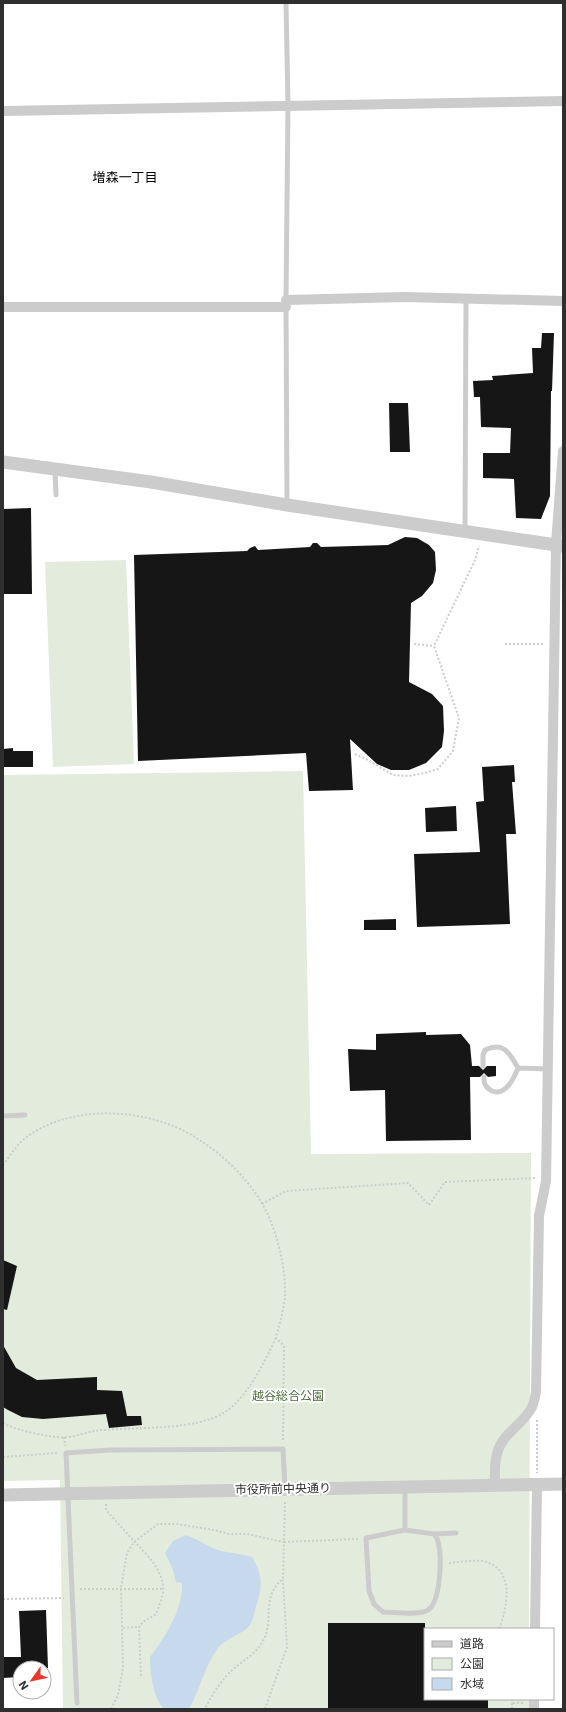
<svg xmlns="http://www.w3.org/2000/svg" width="566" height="1712" font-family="Roboto,'Noto Sans JP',sans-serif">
<rect width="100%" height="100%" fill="#fff"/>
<path fill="#e3ecdc" d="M 126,560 L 134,764 L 53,767 L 45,562 Z
M 303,771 L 311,1154 L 531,1153 L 529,1629 L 425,1629 L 425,1699 L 529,1699 L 529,1709 L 63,1709 L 60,1480 L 3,1481 L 3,775 Z"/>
<path fill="#c7daed" d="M 186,1535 C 198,1539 210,1548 221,1551 C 231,1553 242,1554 252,1557 C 264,1576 262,1589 255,1610 C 254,1614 253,1621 250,1625 C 242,1635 226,1638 218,1648 C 203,1669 201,1688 189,1709 L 164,1709 C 153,1698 150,1673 150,1657 C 165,1637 183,1610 182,1583 L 176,1582 L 173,1570 L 165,1553 L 173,1541 Z"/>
<path fill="#161616" d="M 542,333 L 554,333 L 552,391 L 551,391 L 550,496 L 541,519 L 516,518 L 514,479 L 483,478 L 483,453 L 510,453 L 511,428 L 481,427 L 480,397 L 474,397 L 473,381 L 493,380 L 492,376 L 533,373 L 532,348 L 541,348 Z
M 389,403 L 408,403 L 410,452 L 390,452 Z
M 31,508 L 32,594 L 3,594 L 3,509 Z
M 405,537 L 417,538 L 429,545 L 435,552 L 436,570 L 433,583 L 422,596 L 411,603 L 409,682 L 432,694 L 443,706 L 444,731 L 442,747 L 426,763 L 409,770 L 391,770 L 377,764 L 350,739 L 353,790 L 309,791 L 306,753 L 138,761 L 134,555 L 247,551 L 250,548 L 255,546 L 258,550 L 310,547 L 313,543 L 317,543 L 321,547 L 388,545 Z
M 13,748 L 13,751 L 33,751 L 33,767 L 3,767 L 3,749 Z
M 514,765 L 515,782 L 512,782 L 516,834 L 506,834 L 510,924 L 417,927 L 414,854 L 480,852 L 476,802 L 484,801 L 482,767 Z
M 456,806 L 457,831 L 426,832 L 425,808 Z
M 396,919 L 396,930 L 364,930 L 364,920 Z
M 426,1032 L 426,1035 L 461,1034 L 470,1045 L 472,1066 L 479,1066 L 483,1070 L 487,1066 L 496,1066 L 496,1076 L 488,1077 L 484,1073 L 480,1077 L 470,1077 L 471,1140 L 386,1141 L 385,1090 L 350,1091 L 348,1049 L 376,1050 L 376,1034 Z
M 3,1260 L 17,1266 L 7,1310 L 3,1309 Z
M 3,1345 L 16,1368 L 37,1380 L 97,1377 L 97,1390 L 122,1391 L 127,1416 L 141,1416 L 142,1425 L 109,1428 L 106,1414 L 43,1419 L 22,1417 L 8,1410 L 3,1407 Z
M 46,1610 L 48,1668 L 20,1668 L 20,1677 L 3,1678 L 3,1657 L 21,1657 L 19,1611 Z
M 328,1623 L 425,1623 L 425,1699 L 488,1699 L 488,1709 L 328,1709 Z"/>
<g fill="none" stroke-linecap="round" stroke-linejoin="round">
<path stroke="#ccc" stroke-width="2" stroke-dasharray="2 2" stroke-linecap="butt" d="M 414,644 L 434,646
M 505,644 L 544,644
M 355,754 L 368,760 L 393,775 L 408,776 L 425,773 L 438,769 L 453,751 L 459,718 L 434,646 L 475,560 L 479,546
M 3,1165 C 9,1158 14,1148 22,1141 C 67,1102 150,1107 198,1139 C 222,1154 245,1176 260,1200 C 276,1225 286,1267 285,1296 C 284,1310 279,1324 276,1338 L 284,1346 L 283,1442
M 262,1204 L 286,1191 L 408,1183 L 429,1205 L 445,1182 L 535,1178
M 537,1420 L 537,1473
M 3,1423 C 15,1430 44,1436 58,1437 C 70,1439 83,1433 94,1431 C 131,1426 195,1432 225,1412 C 247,1398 265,1361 276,1338
M 64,1437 L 65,1446
M 3,1457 L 57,1453
M 285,1502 L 284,1542 L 358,1539
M 106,1504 L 106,1510 C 115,1520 124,1530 133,1540 C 145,1553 160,1566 163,1585 C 165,1594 159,1605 156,1614 L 143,1622 L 139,1627 L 141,1678
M 449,1563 C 457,1562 475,1560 483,1561 C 515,1568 508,1607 499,1629
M 80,1589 L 163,1589
M 3,1599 L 64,1598
M 123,1628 L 139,1627
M 513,1703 L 524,1703
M 111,1709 L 118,1695 L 123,1668 L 121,1588 L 127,1553 L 134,1542 L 158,1524 L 176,1524 L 214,1530 L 229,1534 L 247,1534 L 284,1542 L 283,1579 C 261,1596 274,1618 264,1639 C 257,1654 243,1660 231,1671 C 223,1678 209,1699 205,1709
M 265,1709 L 287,1647 L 283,1580
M 512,1709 L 512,1699"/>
<path stroke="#ccc" stroke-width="5" d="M 286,3 L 288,105 L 286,300 L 287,504
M 55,470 L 56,495
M 465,530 L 466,299
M 483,1066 L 483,1055 L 485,1050 C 504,1041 510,1054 518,1068
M 518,1068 L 548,1069
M 484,1077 C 483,1089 496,1097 506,1088 C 512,1083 515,1075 518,1068
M 3,1116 L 25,1115
M 405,1530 L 366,1538 L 369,1591 L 374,1604 L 383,1612 C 394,1612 419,1616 428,1610 C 441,1602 442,1555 438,1542 C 438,1539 436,1537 434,1534 L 405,1530 L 405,1488
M 434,1534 L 456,1533
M 77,1703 L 66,1453 L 111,1450 L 283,1449 L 285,1488"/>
<path stroke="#ccc" stroke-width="10" d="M 3,111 L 563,101
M 286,300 L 405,297 L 563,301
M 3,307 L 286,307
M 495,1485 C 495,1475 494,1464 497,1454 C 501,1434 523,1425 532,1407 C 534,1403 535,1397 536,1392 L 539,1216 L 546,1181 L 556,544 L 563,451
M 535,1629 L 537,1485
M 534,1709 L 534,1699"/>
<path stroke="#ccc" stroke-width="13" d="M 3,462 L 151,482 L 287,505 L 563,546
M 3,1495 L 563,1484"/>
</g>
<g text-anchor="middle" stroke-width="4" stroke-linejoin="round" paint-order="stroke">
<g font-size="12" fill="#4b6b3b" stroke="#fff">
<text x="288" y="1400">越谷総合公園</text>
</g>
<g font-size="12" fill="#2f2f2f" stroke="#fff">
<text transform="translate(283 1489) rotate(-1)" y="4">市役所前中央通り</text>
</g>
<g font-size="13" fill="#000" stroke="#fff">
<text x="125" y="182">増森一丁目</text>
</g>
</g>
<rect width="566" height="1712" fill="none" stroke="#2f2f2f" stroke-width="8"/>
<rect x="424" y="1628" width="130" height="72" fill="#ffffff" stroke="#acacac"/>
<rect x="432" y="1641" width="20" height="6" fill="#cccccc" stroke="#acacac"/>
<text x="460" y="1648" font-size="12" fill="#2f2f2f">道路</text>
<rect x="432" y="1658" width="20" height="12" fill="#e3ecdc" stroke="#acacac"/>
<text x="460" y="1668" font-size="12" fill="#2f2f2f">公園</text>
<rect x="432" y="1678" width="20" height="12" fill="#c7daed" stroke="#acacac"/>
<text x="460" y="1688" font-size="12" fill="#2f2f2f">水域</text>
<g transform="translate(32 1680) rotate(237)"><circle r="19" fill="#ffffff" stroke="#acacac"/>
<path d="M0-3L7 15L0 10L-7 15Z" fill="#ea362c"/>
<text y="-6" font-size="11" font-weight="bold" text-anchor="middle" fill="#2f2f2f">N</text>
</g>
</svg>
